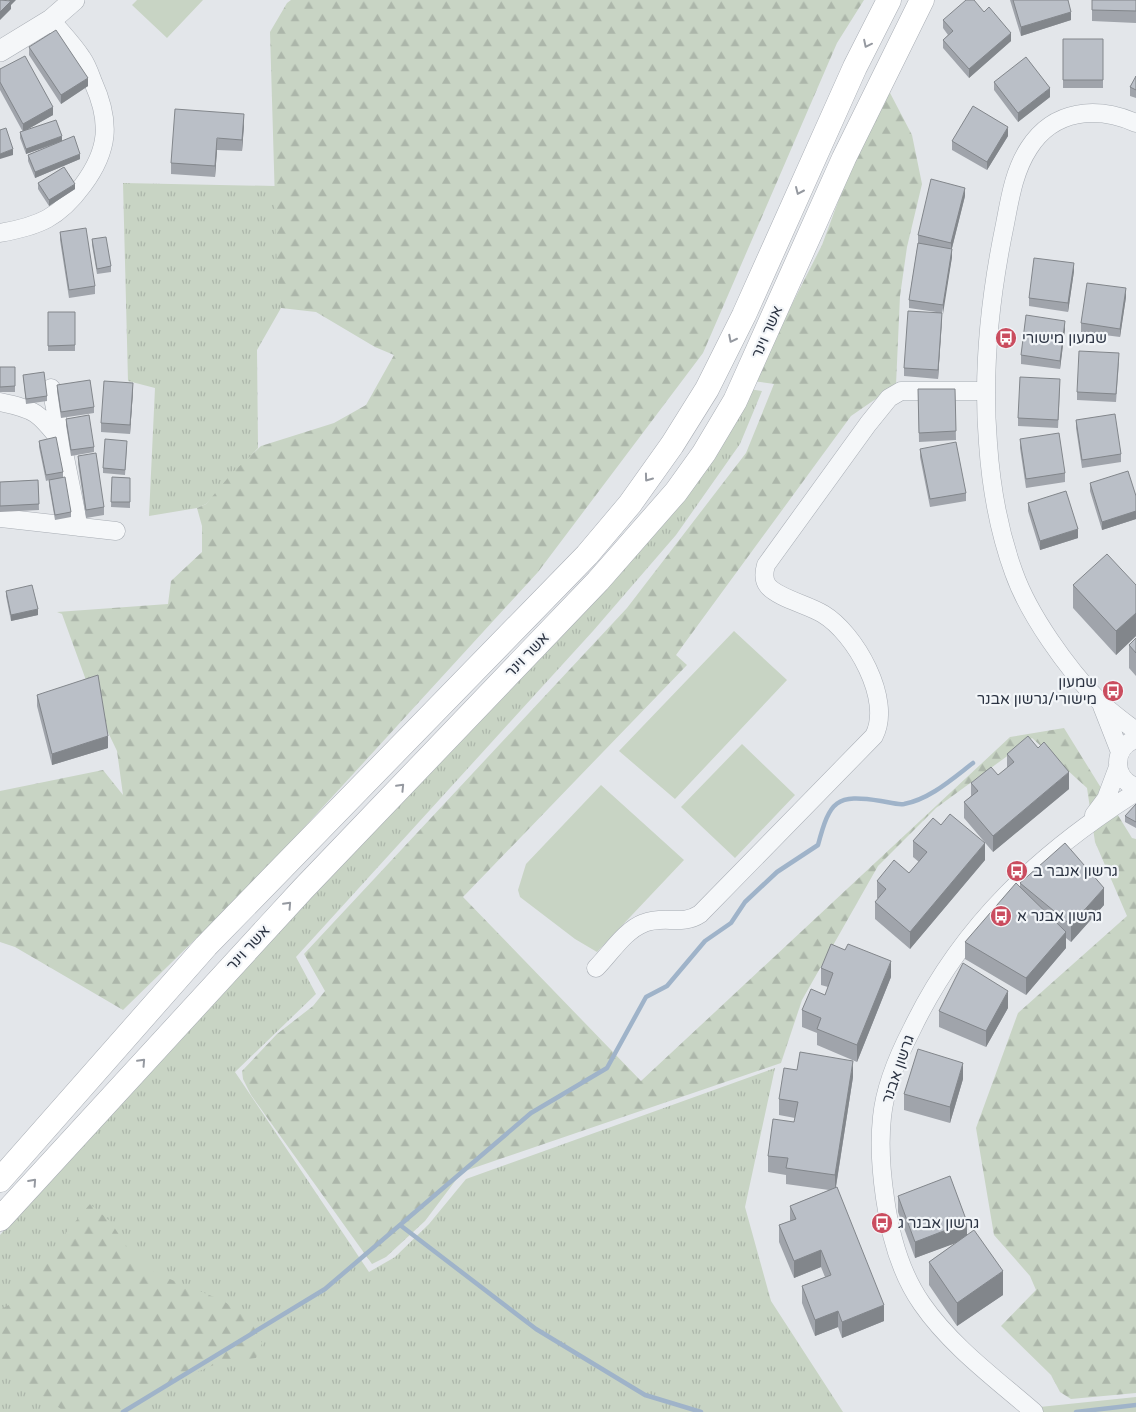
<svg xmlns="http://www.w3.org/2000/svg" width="1136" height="1412" font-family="'Varela Round','Noto Sans Hebrew',sans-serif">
<defs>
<pattern id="grass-tufts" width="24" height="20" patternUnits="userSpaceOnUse" patternTransform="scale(1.25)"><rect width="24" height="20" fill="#c8d4c4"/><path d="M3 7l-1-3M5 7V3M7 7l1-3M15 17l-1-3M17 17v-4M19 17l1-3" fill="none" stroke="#acb6aa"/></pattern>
<pattern id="forest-firs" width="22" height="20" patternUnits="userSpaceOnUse" patternTransform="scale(1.25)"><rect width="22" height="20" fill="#c8d4c4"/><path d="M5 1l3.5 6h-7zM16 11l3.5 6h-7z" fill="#acb6aa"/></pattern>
</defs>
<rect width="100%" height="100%" fill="#e3e6ea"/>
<path fill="url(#grass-tufts)" d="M 123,183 L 275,186 L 281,308 L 257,350 L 258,448 L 206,504 L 197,508 L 149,516 L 155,388 L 128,381 Z
M 749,389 L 762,391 L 740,444 L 676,535 L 593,631 L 296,957 L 316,994 L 235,1072 L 369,1272 L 395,1257 L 429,1224 L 466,1179 L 775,1068 L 745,1207 L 771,1301 L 843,1412 L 0,1412 L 0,1235 L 119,1103 L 610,574 Z"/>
<path fill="url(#forest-firs)" d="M 291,0 L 864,0 L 837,43 L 703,353 L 538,572 L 257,879 L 123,1010 L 15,947 L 0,942 L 0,791 L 103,770 L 123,795 L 117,751 L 95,705 L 62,614 L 57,612 L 168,604 L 171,581 L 202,552 L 202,526 L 197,508 L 206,504 L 232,473 L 261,446 L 334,423 L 366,405 L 394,355 L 375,347 L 316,312 L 281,308 L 277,270 L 270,32 L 287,3 Z
M 889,91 L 912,135 L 922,184 L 907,247 L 900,296 L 896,385 L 851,416 L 676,655 L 687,665 L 463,897 L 641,1081 L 1010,737 L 1064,728 L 1132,838 L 1136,839 L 1136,1393 L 1071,1399 L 1060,1392 L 1051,1375 L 1001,1326 L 1036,1290 L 1030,1276 L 994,1235 L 976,1128 L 1018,1013 L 1127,916 L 1095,842 L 1087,788 L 1032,738 L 936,808 L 878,866 L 802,1000 L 781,1063 L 462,1172 L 425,1221 L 386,1257 L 372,1264 L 251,1095 L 243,1079 L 242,1071 L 277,1034 L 313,1006 L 325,991 L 304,954 L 627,608 L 746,453 L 774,384 L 753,381 L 822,245 L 845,183 Z
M 90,1204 L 110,1221 L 131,1253 L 155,1273 L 224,1301 L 252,1323 L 262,1343 L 256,1358 L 219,1363 L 174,1381 L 127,1412 L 65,1412 L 0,1365 L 0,1310 L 17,1300 L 14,1295 Z"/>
<path fill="#c8d4c4" d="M 137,0 L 203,0 L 167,38 L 132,5 Z
M 734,631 L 787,680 L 675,799 L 619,751 Z
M 742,744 L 795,795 L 735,858 L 681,807 Z
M 601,785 L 684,860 L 597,952 L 575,939 L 520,897 L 518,890 L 526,864 Z
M 1136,1397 L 1136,1412 L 1036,1412 L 1030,1408 Z"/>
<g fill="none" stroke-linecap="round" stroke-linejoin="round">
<path stroke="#9fb3c9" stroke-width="4.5" d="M 400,1225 L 536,1329 L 645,1395 L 701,1412
M 123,1412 L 325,1289 L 531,1113 L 607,1068 L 646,997 L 667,986 L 705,941 L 731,923 L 745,902 L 777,872 L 818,845 C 830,800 836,794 881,801 C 888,802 897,805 904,804 C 930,799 952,779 973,763
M 1076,1412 L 1136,1405"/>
<g stroke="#a8adb4" stroke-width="19">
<path id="minor" d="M 1136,123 C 1097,106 1054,109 1029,148 C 1014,171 1010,198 1005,224 C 990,296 982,370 988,443 C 991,487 999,532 1014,573 C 1029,615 1067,668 1098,700 C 1109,711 1123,721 1136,731
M 0,233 C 39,226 59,218 83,185 C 109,150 111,122 93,82 C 90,74 87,65 82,58 C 73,44 61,32 51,20
M 51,388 L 79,527
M 0,402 C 35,409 39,413 60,440
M 0,518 L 116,531
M 1102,706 L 1120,752
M 1136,739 C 1112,747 1112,779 1136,787
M 1094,815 L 1106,799 L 1118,767
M 596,968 C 610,954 625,930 644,923 C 664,915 682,926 700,914 L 874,736 C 893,700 855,633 823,614 C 809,605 778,598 768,586 C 763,580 764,572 766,565 L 868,424 L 889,398 L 901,391 L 986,391
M 1034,1412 C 996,1379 951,1346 922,1304 C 901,1274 890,1235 885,1198 C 881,1171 879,1145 882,1117 C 885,1087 898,1056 912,1029 C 962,925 1040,853 1136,792"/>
</g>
<g stroke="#a8adb4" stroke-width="22">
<path id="tertiary" d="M 0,51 L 51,20 L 74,0"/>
</g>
<g stroke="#a8adb4" stroke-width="25">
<path id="secondary" d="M 0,1180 L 206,946 L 587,555 L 630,504 L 672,445 L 707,389 L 744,315 L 855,67 L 889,0
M 0,1219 L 303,889 L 598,581 L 676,492 L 704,453 L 735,401 L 844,158 L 922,0"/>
</g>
<use href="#minor" stroke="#f5f7f9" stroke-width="18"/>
<use href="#tertiary" stroke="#f5f7f9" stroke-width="21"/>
<use href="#secondary" stroke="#fff" stroke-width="24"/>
</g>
<path fill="#a0a4ab" d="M 1010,0 L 1068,0 L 1071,20 L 1021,36 Z
M 1092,0 L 1136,0 L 1136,23 L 1092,21 Z
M 943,20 L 1011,41 L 969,78 L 943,48 L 943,40 L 948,35 L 943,28 Z
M 1063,39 L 1103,39 L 1103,88 L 1063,88 Z
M 29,47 L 88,86 L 61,104 L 29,55 Z
M 0,69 L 53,115 L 24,131 L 62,141 L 80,159 L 35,178 L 28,161 L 28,155 L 58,143 L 26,154 L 20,138 L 20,132 L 23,132 L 0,90 Z
M 1136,76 L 1136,98 L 1130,96 L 1130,87 Z
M 994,82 L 1050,97 L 1018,122 L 994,90 Z
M 244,125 L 242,151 L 217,150 L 215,177 L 171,174 L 171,163 Z
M 1008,136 L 987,170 L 952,150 L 952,141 Z
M 38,183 L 75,189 L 49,206 L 38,189 Z
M 965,196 L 952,248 L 952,257 L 942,314 L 938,379 L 904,376 L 904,368 L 936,312 L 909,308 L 909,300 L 918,243 L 918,235 Z
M 60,232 L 95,286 L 95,294 L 69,298 L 60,240 Z
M 92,239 L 111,266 L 111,272 L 97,274 L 92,245 Z
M 1074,271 L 1068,312 L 1029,306 L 1029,298 Z
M 1126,297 L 1120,337 L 1081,332 L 1081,323 Z
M 48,312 L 75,312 L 75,351 L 48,351 Z
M 1065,329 L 1060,369 L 1021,364 L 1021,355 Z
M 1119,362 L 1116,402 L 1077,400 L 1077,392 Z
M 0,367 L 15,367 L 15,392 L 0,392 Z
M 23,375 L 47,396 L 47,401 L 26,404 Z
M 57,385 L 94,407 L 94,413 L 61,418 L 57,391 Z
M 1060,388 L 1058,428 L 1018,426 L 1018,418 Z
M 918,389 L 955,389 L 956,440 L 919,442 Z
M 133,391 L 130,434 L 101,432 L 101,423 Z
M 66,419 L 94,447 L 94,452 L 71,456 L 66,425 Z
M 1076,420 L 1121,454 L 1121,462 L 1082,468 L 1076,428 Z
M 1020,439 L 1065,473 L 1065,482 L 1026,488 L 1020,448 Z
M 39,441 L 63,472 L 63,478 L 71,512 L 71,517 L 55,520 L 49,486 L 49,480 L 46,481 L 39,447 Z
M 127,446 L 125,475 L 103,473 L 103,468 Z
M 920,449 L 966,493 L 966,501 L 930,507 L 920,457 Z
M 78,456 L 104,507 L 104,515 L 86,518 L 78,464 Z
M 112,477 L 130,478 L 130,508 L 111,507 Z
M 38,480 L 39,510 L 0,512 L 0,482 Z
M 1090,483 L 1136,496 L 1136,519 L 1102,530 L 1090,491 Z
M 1028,503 L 1078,538 L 1040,550 L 1028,511 Z
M 1073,585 L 1136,585 L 1136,636 L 1116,655 L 1073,608 Z
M 6,591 L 38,615 L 11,621 L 6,596 Z
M 1136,638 L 1136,676 L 1129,668 L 1129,645 Z
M 37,695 L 108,748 L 52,765 L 37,706 Z
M 1007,754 L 1069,789 L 993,852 L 964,818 L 964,802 L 971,796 L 971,783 L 998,775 L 1007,768 Z
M 1136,804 L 1136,828 L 1125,822 L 1125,816 Z
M 913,841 L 985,860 L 910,949 L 875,919 L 875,902 L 878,899 L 877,898 L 877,881 L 909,873 L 919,862 L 913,857 Z
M 1020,883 L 1104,905 L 1071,942 L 1066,938 L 1066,948 L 1026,995 L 965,959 L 965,942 L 1020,888 Z
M 821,968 L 891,977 L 857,1062 L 817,1045 L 817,1033 L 802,1027 L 802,1010 L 825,995 L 828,987 L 821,985 Z
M 1008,1008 L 986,1047 L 939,1027 L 939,1011 Z
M 853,1077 L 836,1187 L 884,1321 L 842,1338 L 838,1327 L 815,1336 L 802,1303 L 802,1286 L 825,1277 L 821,1267 L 794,1278 L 779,1242 L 779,1225 L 790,1221 L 790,1206 L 829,1190 L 786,1184 L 786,1175 L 768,1172 L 768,1156 L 794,1122 L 795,1118 L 779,1115 L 779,1099 Z
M 963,1079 L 950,1123 L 904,1110 L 904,1094 Z
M 898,1196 L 967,1236 L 1003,1295 L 957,1326 L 929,1285 L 929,1262 L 957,1242 L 915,1258 L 898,1212 Z"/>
<path fill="#82868b" d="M 9,0 L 16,0 L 11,5 L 11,9 L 0,20 L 0,12 Z
M 1071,12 L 1071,20 L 1021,36 L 1021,27 Z
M 1011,33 L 1011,41 L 969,78 L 969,69 Z
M 88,78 L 88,86 L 61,104 L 61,95 Z
M 1050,88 L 1050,97 L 1018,122 L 1018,113 Z
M 53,107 L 53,115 L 23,132 L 23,124 Z
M 244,114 L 244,125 L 242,151 L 242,140 Z
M 1008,127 L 1008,136 L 987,170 L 987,162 Z
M 62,136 L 62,141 L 26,154 L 26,149 Z
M 217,138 L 217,150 L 215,177 L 215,166 Z
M 13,149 L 13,155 L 0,159 L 0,154 Z
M 80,154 L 80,159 L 35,178 L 35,172 Z
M 75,184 L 75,189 L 49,206 L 49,200 Z
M 965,188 L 965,196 L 951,252 L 951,243 Z
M 952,249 L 952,257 L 943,314 L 943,305 Z
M 1074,263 L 1074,271 L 1068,312 L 1068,303 Z
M 1126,288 L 1126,297 L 1120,337 L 1120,329 Z
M 942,313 L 942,321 L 938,379 L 938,370 Z
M 1065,321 L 1065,329 L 1060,369 L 1060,361 Z
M 133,383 L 133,391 L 130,434 L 130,425 Z
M 1136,511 L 1136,519 L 1102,530 L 1102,522 Z
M 1078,529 L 1078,538 L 1040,550 L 1040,541 Z
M 38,609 L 38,615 L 11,621 L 11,615 Z
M 1136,613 L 1136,636 L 1116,655 L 1116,631 Z
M 108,736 L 108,748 L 52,765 L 52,754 Z
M 1069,772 L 1069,789 L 993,852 L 993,836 Z
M 985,843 L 985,860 L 910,949 L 910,932 Z
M 1104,888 L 1104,905 L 1071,942 L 1071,925 Z
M 1066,932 L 1066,948 L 1026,995 L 1026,978 Z
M 891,961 L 891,977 L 857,1062 L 857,1045 Z
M 1008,991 L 1008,1008 L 986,1047 L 986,1031 Z
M 853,1061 L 853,1077 L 835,1192 L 835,1175 Z
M 963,1063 L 963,1079 L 950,1123 L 950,1107 Z
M 967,1222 L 967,1239 L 915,1258 L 915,1242 Z
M 821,1250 L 821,1267 L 794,1278 L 794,1261 Z
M 1003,1271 L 1003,1295 L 957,1326 L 957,1303 Z
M 884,1305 L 884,1321 L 842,1338 L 842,1322 Z
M 838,1311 L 838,1327 L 815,1336 L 815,1320 Z"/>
<path fill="#babfc7" stroke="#82868b" d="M 0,0 L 11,1 L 0,12 Z
M 966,0 L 974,0 L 984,12 L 989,7 L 1011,33 L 969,69 L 943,40 L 953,31 L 943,20 Z
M 1013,0 L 1068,0 L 1071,12 L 1021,27 Z
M 1092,0 L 1136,0 L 1136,11 L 1092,10 Z
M 56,30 L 88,78 L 61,95 L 29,47 Z
M 1063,39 L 1103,39 L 1103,80 L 1063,80 Z
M 25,56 L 53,107 L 23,124 L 0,82 L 0,69 Z
M 1026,57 L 1050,88 L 1018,113 L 994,82 Z
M 1136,76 L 1136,90 L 1130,87 Z
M 973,106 L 1008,127 L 987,162 L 952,141 Z
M 175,109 L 244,114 L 242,140 L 217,138 L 215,166 L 171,163 Z
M 56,120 L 62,136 L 26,149 L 20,132 Z
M 6,128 L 13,149 L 0,154 L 0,130 Z
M 74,136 L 80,154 L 35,172 L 28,155 Z
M 64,167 L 75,184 L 49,200 L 38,183 Z
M 931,179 L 965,188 L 951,243 L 918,235 Z
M 86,228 L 95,286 L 69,290 L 60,232 Z
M 106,237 L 111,266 L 97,269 L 92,239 Z
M 918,243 L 952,249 L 943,305 L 909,300 Z
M 1034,258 L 1074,263 L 1068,303 L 1029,298 Z
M 1087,283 L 1126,288 L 1120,329 L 1081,323 Z
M 908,311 L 942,313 L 938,370 L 904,368 Z
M 48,312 L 75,312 L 75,345 L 48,346 Z
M 1026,315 L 1065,321 L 1060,361 L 1021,355 Z
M 1079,351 L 1119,353 L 1116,394 L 1077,392 Z
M 0,367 L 15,367 L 15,386 L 0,387 Z
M 44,372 L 47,396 L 26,399 L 23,375 Z
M 1020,377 L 1060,379 L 1058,420 L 1018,418 Z
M 90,380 L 94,407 L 61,412 L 57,385 Z
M 104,381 L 133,383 L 130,425 L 101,423 Z
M 918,389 L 955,389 L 956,431 L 919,433 Z
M 1115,414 L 1121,454 L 1082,460 L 1076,420 Z
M 89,415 L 94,447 L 71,450 L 66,419 Z
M 1059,433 L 1065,473 L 1026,479 L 1020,439 Z
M 56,437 L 63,472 L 46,475 L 39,441 Z
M 105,439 L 127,441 L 125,470 L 103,468 Z
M 956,442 L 966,493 L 930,499 L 920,449 Z
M 96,453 L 104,507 L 86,510 L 78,456 Z
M 1128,471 L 1136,496 L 1136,511 L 1102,522 L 1090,483 Z
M 65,477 L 71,512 L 55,515 L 49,480 Z
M 112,477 L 130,478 L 130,502 L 111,502 Z
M 38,480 L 39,504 L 0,506 L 0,482 Z
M 1066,491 L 1078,529 L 1040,541 L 1028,503 Z
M 1107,554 L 1136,585 L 1136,613 L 1116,631 L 1073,585 Z
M 32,585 L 38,609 L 11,615 L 6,591 Z
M 1136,638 L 1136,653 L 1129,645 Z
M 98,675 L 108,736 L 52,754 L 37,695 Z
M 1028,736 L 1038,748 L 1044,742 L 1069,772 L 993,836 L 964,802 L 978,791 L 971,783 L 991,767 L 998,775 L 1014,762 L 1007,754 Z
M 1136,804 L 1136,822 L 1125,816 Z
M 950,814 L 985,843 L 910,932 L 875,902 L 886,889 L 877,881 L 894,860 L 909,873 L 927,852 L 913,841 L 933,818 L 941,825 Z
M 1065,843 L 1104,888 L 1071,925 L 1020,883 Z
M 1016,883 L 1066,932 L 1026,978 L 965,942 Z
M 831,944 L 845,950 L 848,944 L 891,961 L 857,1045 L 817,1029 L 821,1018 L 802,1010 L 811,989 L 825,995 L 833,973 L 821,968 Z
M 963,963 L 1008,991 L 986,1031 L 939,1011 Z
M 918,1049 L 963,1063 L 950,1107 L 904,1094 Z
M 800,1052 L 853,1061 L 835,1175 L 786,1168 L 788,1158 L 768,1156 L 773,1119 L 794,1122 L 798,1102 L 779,1099 L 784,1068 L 797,1070 Z
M 950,1176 L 967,1222 L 915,1242 L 898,1196 Z
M 837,1187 L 884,1305 L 842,1322 L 838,1311 L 815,1320 L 802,1286 L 831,1275 L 821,1250 L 794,1261 L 779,1225 L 796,1219 L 790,1206 Z
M 974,1230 L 1003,1271 L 957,1303 L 929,1262 Z"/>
<defs><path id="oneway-chevron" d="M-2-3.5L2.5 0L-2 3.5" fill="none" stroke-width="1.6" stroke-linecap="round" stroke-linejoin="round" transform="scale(1.25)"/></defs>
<g stroke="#9599a0">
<use href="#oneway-chevron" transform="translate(867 44) rotate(116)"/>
<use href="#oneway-chevron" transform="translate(799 191) rotate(114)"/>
<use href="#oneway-chevron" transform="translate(732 339) rotate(117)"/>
<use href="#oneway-chevron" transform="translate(648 478) rotate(126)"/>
<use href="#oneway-chevron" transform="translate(401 787) rotate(-46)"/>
<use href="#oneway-chevron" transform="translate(288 905) rotate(-47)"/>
<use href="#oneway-chevron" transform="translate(142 1062) rotate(-47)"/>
<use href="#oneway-chevron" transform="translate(33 1182) rotate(-48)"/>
</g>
<defs>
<g id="bus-disc" transform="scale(1.125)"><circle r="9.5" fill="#ca4d5f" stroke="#f2f5f8"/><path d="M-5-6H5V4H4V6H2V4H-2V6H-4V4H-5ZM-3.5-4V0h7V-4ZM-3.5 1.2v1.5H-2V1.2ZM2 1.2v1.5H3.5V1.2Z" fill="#fff"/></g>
</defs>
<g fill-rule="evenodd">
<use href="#bus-disc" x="1006" y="338"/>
<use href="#bus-disc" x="1113" y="691"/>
<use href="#bus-disc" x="1017" y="871"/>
<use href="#bus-disc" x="1001" y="916"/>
<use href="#bus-disc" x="882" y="1223"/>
</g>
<g text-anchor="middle" stroke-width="4.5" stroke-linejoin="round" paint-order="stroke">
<g font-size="15" fill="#2b3342" stroke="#f2f5f8">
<text transform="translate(767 332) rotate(-66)" y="5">אשר וינר</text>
<text transform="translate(527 655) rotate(-46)" y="5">אשר וינר</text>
<text transform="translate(248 948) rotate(-47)" y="5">אשר וינר</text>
<text transform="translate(898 1069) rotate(-71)" y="5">גרשון אבנר</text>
</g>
<g font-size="15" fill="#2b3342" stroke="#f2f5f8" text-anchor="start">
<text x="1022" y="343">שמעון מישורי</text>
<text x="1097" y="687" text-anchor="end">שמעון<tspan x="1097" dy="17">מישורי/גרשון אבנר</tspan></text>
<text x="1033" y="876">גרשון אנבר ב</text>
<text x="1017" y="921">גרשון אבנר א</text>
<text x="898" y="1228">גרשון אבנר ג</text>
</g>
</g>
</svg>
